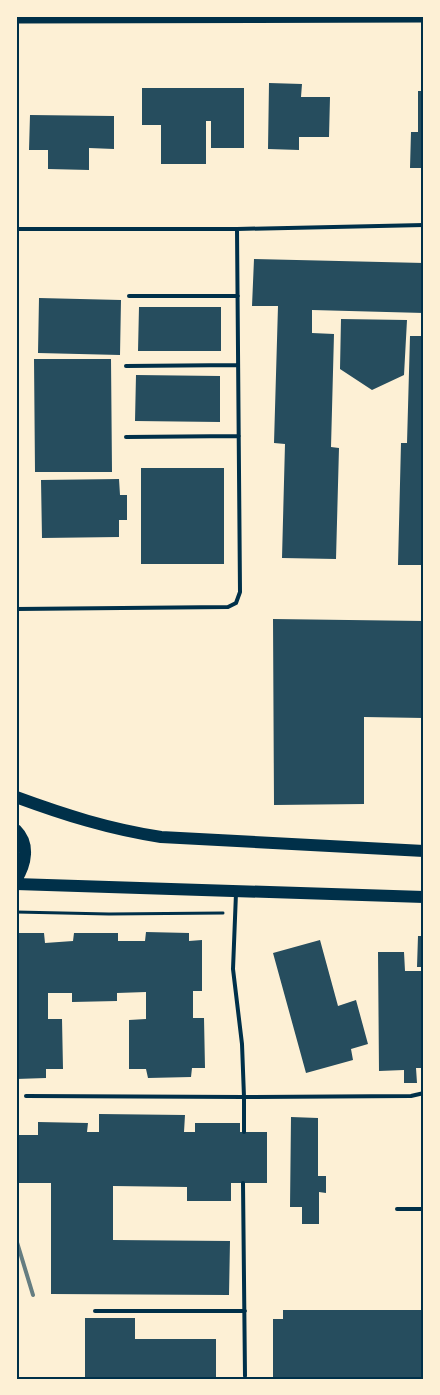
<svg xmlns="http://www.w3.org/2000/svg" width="440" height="1395" font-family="'Source Sans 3',sans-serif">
<rect width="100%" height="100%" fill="#fdf0d5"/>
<path fill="#264d5e" d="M 269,83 L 302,84 L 301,97 L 330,97 L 329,137 L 299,137 L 299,150 L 268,149 Z
M 142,88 L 244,88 L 244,148 L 211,148 L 211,121 L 206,121 L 206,164 L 161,164 L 161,125 L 142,125 Z
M 418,91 L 424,91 L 424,168 L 410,168 L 411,132 L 418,132 Z
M 30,115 L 114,116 L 114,149 L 89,148 L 89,170 L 48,169 L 48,150 L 29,150 Z
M 254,259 L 424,263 L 424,313 L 312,310 L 312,333 L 334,334 L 331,447 L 339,448 L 336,559 L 282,558 L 285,444 L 274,443 L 278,306 L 252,306 Z
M 39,298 L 121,300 L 120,355 L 38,353 Z
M 139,307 L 221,307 L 221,351 L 138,351 Z
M 341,319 L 407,320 L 404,375 L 372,390 L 340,369 Z
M 410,336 L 424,336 L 424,565 L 398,565 L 401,443 L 407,443 Z
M 34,359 L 111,359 L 112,472 L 35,472 Z
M 136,375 L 220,376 L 220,422 L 135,421 Z
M 141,468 L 224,468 L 224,564 L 141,564 Z
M 119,479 L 120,495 L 127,495 L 127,520 L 119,520 L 119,537 L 42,538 L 41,480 Z
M 273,619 L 424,621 L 424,718 L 364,717 L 364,804 L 274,805 Z
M 146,932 L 189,933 L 189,941 L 202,940 L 202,991 L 193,991 L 193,1018 L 204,1018 L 205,1068 L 192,1068 L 191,1077 L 148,1078 L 146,1069 L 129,1069 L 129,1020 L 146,1019 L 146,992 L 117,993 L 117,1001 L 72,1002 L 72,993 L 48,993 L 48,1019 L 62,1019 L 63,1069 L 46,1069 L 46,1078 L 16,1079 L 16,933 L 44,933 L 45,943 L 73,941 L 74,933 L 118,933 L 118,941 L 145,941 Z
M 418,936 L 424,936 L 424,967 L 417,967 Z
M 320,940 L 338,1006 L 356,1000 L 368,1044 L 351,1049 L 353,1060 L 306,1073 L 273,953 Z
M 378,952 L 404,952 L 405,971 L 424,971 L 424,1068 L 416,1068 L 417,1083 L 404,1083 L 404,1070 L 379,1071 Z
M 99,1114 L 185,1115 L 184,1132 L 195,1132 L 195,1123 L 240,1123 L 240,1132 L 267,1132 L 267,1183 L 231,1183 L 231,1201 L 187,1201 L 187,1187 L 113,1186 L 113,1240 L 230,1241 L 229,1295 L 51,1294 L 51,1183 L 16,1183 L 16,1135 L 38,1135 L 38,1122 L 88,1123 L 87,1132 L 99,1132 Z
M 291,1117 L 318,1118 L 318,1176 L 326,1176 L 326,1193 L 319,1192 L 319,1224 L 302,1224 L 302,1207 L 290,1207 Z
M 283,1310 L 424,1310 L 424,1379 L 85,1379 L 85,1318 L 135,1318 L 135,1339 L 216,1339 L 216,1377 L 273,1377 L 273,1319 L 283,1319 Z"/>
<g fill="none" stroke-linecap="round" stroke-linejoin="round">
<path stroke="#003049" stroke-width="3" d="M 16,912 L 109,914 L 223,913"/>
<path stroke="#003049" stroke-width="4" d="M 19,229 L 237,229 L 424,225
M 129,296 L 238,296
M 126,366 L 238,365
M 126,437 L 239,436
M 16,609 L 228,607 L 236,603 L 240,592 L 237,229
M 236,893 L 233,969 L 242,1044 L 244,1097 L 411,1096 L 424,1093
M 26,1096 L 244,1097 L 244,1132
M 243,1183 L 245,1376
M 397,1209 L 424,1209
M 95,1311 L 245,1311"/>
<path stroke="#003049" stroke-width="5" d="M 16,21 L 424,20"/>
<path stroke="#003049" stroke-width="12" d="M 16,797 C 65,815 109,829 161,837 L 424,851
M 16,830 C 30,844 26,864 16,880
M 16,884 L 424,897"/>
<path stroke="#657d81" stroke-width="4" d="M 16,1239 L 33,1295"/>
</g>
<rect width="440" height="1395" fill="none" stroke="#fdf0d5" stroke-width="35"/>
<rect x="18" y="18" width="404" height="1360" fill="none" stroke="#003049" stroke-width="2"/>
</svg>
